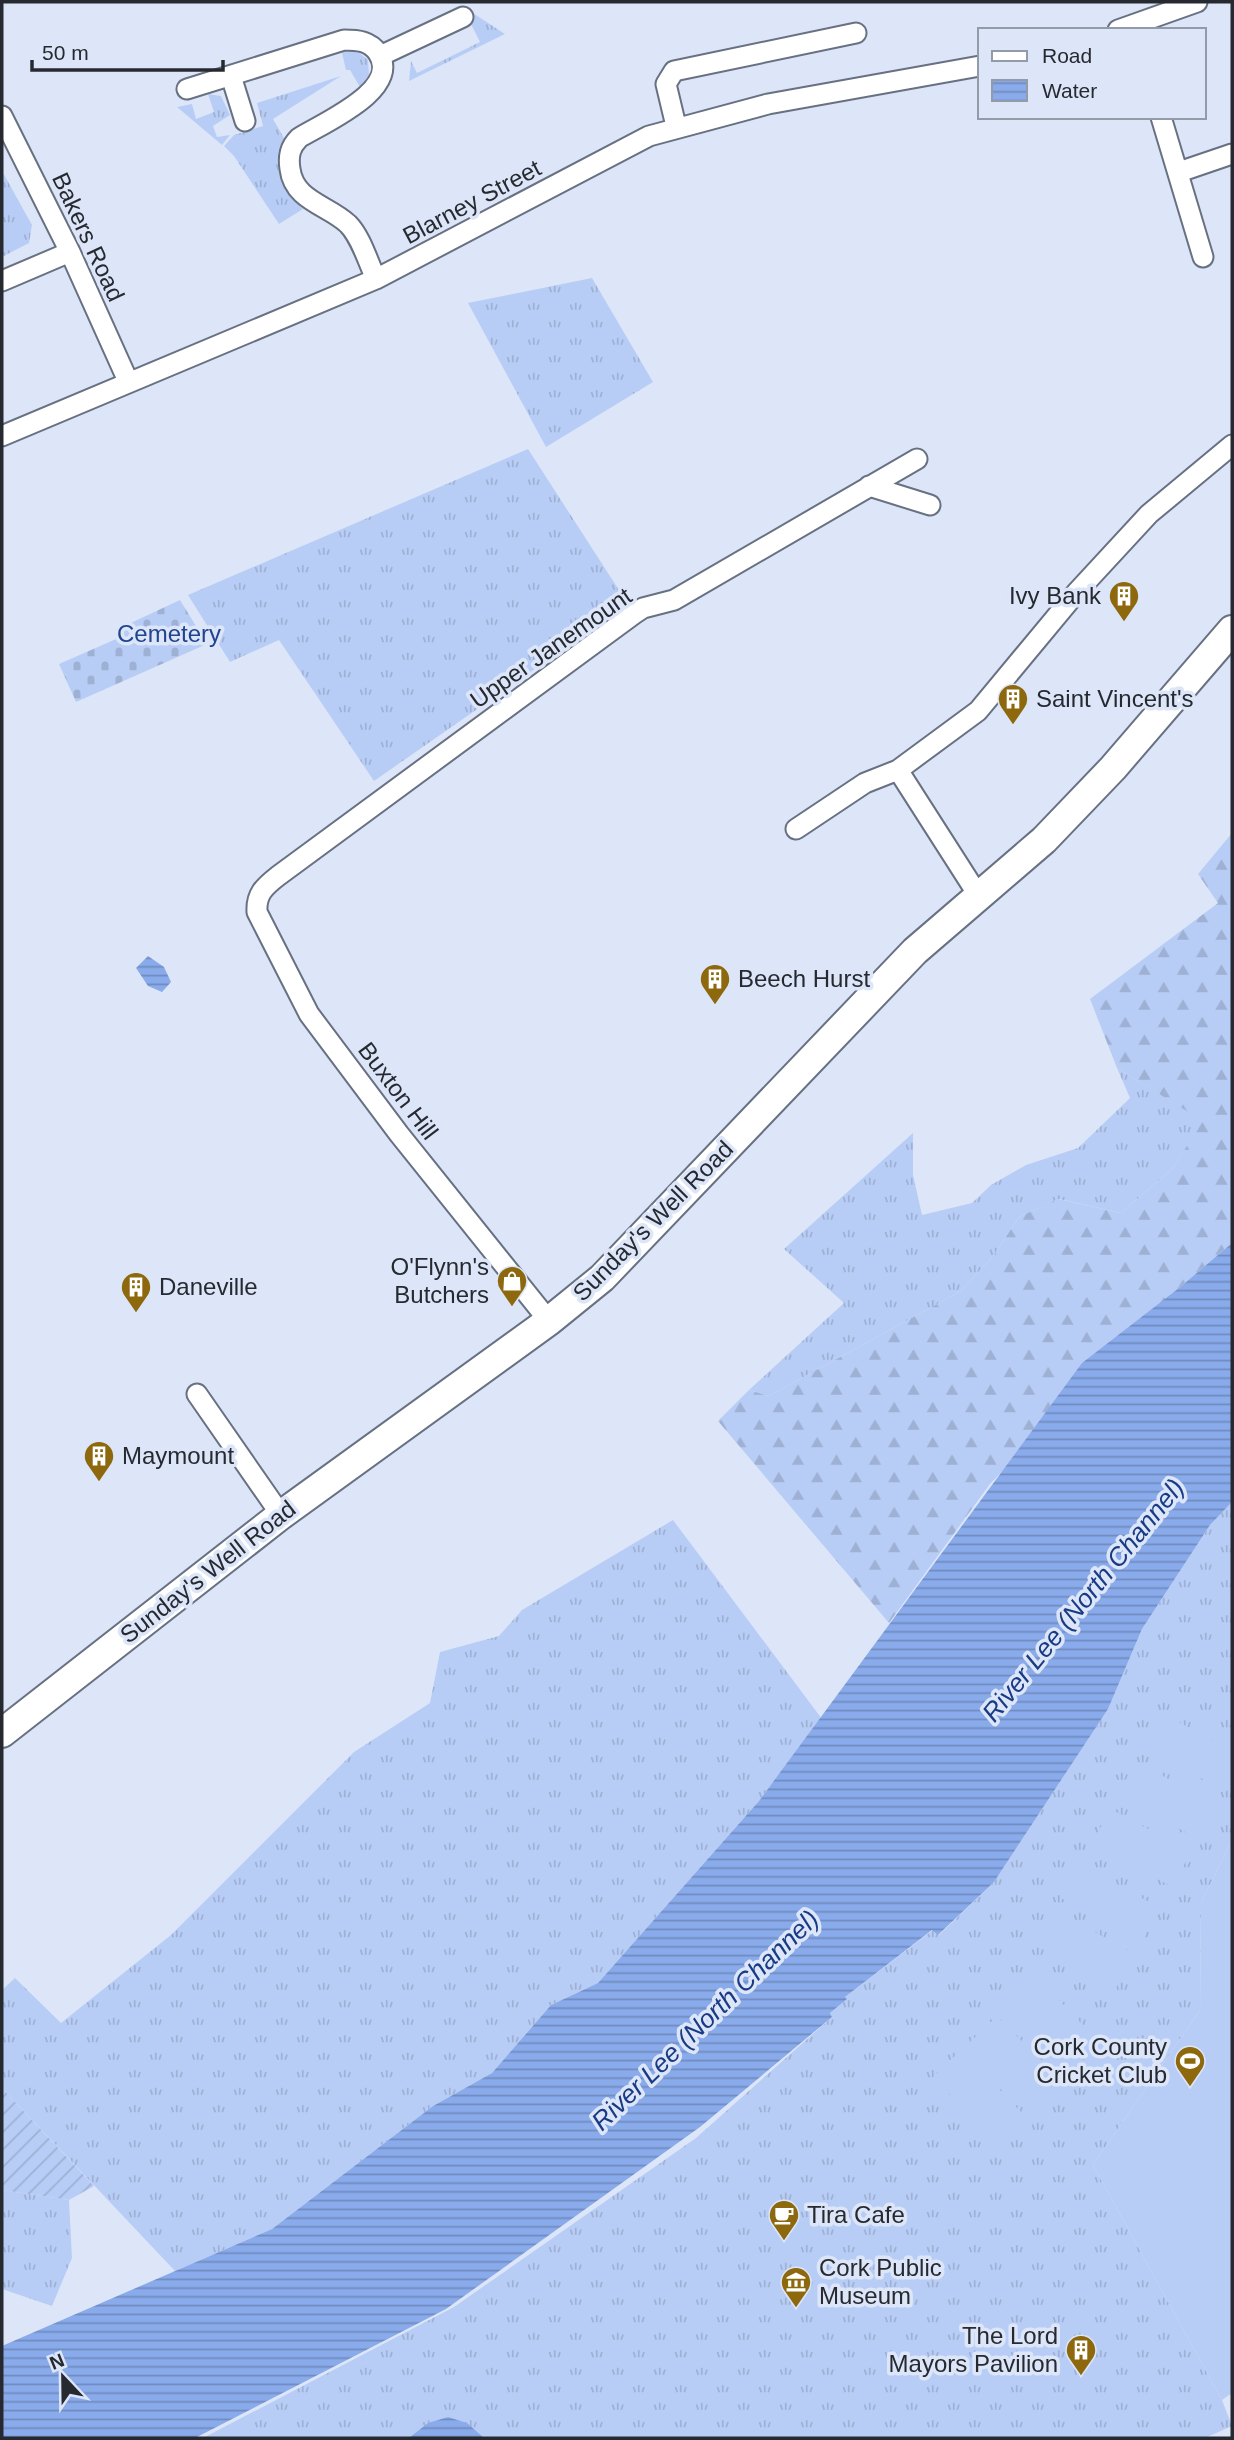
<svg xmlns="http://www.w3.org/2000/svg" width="1234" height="2440" font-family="Arial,sans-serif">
<defs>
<pattern id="grass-tufts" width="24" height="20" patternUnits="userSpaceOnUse" patternTransform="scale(1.75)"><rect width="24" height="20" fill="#b8cdf6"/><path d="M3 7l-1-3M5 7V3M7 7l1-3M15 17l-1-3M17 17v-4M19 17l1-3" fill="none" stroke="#9eb0d3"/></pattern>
<pattern id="forest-firs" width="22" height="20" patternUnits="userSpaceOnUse" patternTransform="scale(1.75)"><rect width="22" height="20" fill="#b8cdf6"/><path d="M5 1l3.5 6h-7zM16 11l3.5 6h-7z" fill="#9eb0d3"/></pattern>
<pattern id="cemetery-stones" width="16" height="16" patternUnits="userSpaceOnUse" patternTransform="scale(1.75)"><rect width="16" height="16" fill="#b8cdf6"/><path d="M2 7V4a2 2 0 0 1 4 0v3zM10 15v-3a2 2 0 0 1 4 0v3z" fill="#9eb0d3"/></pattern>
<pattern id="garden-furrows" width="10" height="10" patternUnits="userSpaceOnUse" patternTransform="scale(1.75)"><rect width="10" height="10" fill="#b8cdf6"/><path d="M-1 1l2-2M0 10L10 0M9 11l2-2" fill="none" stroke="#9eb0d3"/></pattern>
<pattern id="water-rules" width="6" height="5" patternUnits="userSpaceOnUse" patternTransform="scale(1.75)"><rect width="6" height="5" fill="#89abeb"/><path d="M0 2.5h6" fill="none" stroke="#708bbf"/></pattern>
</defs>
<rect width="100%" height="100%" fill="#dce6f8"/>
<path fill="url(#grass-tufts)" d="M 462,6 L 505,34 L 409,81 L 411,61 L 417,73 L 480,42 Z
M 345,51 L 358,52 L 368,60 L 369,75 L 360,87 L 350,70 L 346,70 L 342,53 Z
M 341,76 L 273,119 L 284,138 C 269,165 283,189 303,209 L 279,224 L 234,156 L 224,146 L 234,135 L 263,126 L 257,103 Z
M 208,94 L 221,96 L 230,115 L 213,126 L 217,137 L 230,135 L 222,145 L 177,107 L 192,104 L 196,119 L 214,112 Z
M 2,171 L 32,225 L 29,243 L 2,257 Z
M 592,278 L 653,382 L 546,447 L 468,303 Z
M 528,449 L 628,604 L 374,781 L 279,640 L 230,662 L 188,595 Z
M 1117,1068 L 1204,1121 L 1172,1169 L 1121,1213 L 1059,1199 L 1019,1217 L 994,1255 L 961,1291 L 769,1396 L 749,1390 L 844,1303 L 784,1249 L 913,1133 L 913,1175 L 922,1215 L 972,1203 L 991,1185 L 1026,1165 L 1078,1148 L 1130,1098 Z
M 1232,1502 L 1232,1840 L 1201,1903 L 1200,2010 L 1093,2165 L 1222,2400 L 1232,2426 L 1205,2438 L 203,2438 L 454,2307 L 696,2138 L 832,2017 L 830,2013 L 847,1999 L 845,1997 L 933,1930 L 939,1935 L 994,1882 L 1108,1709 L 1142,1629 L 1210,1525 Z
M 673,1520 L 822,1719 L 759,1801 L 598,1983 L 551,2005 L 492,2073 L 433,2106 L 272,2229 L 175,2271 L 2,2088 L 2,1990 L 15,1978 L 61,2023 L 171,1935 L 354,1752 L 430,1703 L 440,1652 L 499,1636 L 522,1610 Z
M 2,2190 L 69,2200 L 72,2258 L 52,2306 L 2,2289 Z"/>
<path fill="url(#forest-firs)" d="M 1232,833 L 1232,1243 L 1179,1288 L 990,1484 L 889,1623 L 718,1421 L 749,1390 L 769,1396 L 961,1291 L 994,1255 L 1019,1217 L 1058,1199 L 1121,1213 L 1172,1169 L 1203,1121 L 1117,1068 L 1090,999 L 1218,903 L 1198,874 Z"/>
<path fill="url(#cemetery-stones)" d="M 180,600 L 207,644 L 76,702 L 59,664 L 123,636 L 120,628 Z"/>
<path fill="url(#garden-furrows)" d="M 2,2088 L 94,2186 L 69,2200 L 2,2190 Z"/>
<path fill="#b8cdf6" d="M 1164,1714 L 1232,1751 L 1232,1780 L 1226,1792 L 1145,1747 Z
M 1136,1761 L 1216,1805 L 1198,1839 L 1117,1795 Z
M 1111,1809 L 1191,1852 L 1172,1887 L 1092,1842 Z
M 1232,1840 L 1232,2393 L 1222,2400 L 1093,2165 L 1200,2010 L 1201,1903 Z
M 1080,1864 L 1160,1908 L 1141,1942 L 1061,1898 Z
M 1054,1910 L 1135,1954 L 1116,1988 L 1036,1944 Z
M 1037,1977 L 1100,2043 L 1072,2070 L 1009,2004 Z
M 997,2016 L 1061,2081 L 1034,2108 L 970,2042 Z
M 961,2050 L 1025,2116 L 997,2143 L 933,2077 Z"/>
<path fill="url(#water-rules)" d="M 148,956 L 164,967 L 171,982 L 162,992 L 148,986 L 136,968 Z
M 1232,1243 L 1232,1502 L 1210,1525 L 1142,1629 L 1108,1709 L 994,1882 L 938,1935 L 932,1930 L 845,1997 L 847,1999 L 830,2013 L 832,2017 L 700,2127 L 446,2309 L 195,2438 L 2,2438 L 2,2346 L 272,2229 L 433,2106 L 492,2073 L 551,2005 L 598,1983 L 759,1801 L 1082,1363 L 1179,1288 Z
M 448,2417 L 467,2423 L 484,2438 L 409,2438 L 428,2423 Z"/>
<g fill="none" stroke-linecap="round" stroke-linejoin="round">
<g stroke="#687182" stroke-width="23">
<path id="minor" d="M 1118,30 L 1197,2
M 380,56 L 463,17
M 231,76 L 245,121
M 187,89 L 344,40 C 358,40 370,41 378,53 C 403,89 323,123 299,138 C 290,147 288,156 290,169 C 294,201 328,205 348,224 C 361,237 368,262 376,279
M 2,116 L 70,252 L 128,381
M 1161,117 L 1203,257
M 676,126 L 666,84 L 674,71 L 856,33
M 1179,172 L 1232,154
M 2,281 L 70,252
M 2,436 L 376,279 L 649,136 L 768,104 L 980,66
M 869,486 L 930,505
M 898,770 L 978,895
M 796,829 L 865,783 L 898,770 L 978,711 L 1076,593 L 1149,514 L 1232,445
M 549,1321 L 399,1134 L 309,1014 L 257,912 C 256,894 264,887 278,876 L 634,614 L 643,608 L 674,600 L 917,459
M 197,1394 L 281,1515"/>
</g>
<g stroke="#687182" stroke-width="32">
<path id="secondary" d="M 2,1733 L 281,1515 L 549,1321 L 602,1278 L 915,951 L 1044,840 L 1113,768 L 1232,630"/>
</g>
<use href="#minor" stroke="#fff" stroke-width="19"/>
<use href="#secondary" stroke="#fff" stroke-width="28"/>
</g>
<defs>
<g id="building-pin" transform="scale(1.575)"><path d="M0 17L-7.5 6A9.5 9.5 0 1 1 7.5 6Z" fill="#8d680c" stroke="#dce6f8"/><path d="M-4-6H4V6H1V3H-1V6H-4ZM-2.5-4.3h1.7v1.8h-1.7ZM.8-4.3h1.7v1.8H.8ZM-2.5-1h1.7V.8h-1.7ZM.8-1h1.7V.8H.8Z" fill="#fff"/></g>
<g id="shop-pin" transform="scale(1.575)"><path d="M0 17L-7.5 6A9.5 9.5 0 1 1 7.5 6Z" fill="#8d680c" stroke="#dce6f8"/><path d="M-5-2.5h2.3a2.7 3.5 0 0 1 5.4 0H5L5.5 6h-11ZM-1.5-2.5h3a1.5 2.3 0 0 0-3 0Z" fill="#fff"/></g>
<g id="stadium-pin" transform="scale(1.575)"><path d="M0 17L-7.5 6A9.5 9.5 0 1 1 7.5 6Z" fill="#8d680c" stroke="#dce6f8"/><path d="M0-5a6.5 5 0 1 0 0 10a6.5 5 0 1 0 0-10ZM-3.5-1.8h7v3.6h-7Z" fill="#fff"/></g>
<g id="cafe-pin" transform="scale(1.575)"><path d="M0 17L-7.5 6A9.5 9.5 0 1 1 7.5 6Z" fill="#8d680c" stroke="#dce6f8"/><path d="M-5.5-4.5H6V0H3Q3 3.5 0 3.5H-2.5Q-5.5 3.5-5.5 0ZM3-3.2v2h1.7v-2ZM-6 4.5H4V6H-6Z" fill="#fff"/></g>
<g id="museum-pin" transform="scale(1.575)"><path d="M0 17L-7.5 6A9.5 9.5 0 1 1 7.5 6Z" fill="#8d680c" stroke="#dce6f8"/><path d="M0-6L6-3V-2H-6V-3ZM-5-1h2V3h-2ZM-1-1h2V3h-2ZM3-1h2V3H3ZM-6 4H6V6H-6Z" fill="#fff"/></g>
</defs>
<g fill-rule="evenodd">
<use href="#building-pin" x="1124" y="596"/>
<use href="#building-pin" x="1013" y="699"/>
<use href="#building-pin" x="715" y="979"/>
<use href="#shop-pin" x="512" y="1281"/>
<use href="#building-pin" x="136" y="1287"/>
<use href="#building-pin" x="99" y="1456"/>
<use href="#stadium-pin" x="1190" y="2061"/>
<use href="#cafe-pin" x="784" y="2215"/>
<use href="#museum-pin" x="796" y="2282"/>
<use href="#building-pin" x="1081" y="2350"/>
</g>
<g text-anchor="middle" stroke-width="7" stroke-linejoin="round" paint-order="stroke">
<g font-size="24" fill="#262a30" stroke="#dce6f8">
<text transform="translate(472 202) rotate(-28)" y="8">Blarney Street</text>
<text transform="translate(88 237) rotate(65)" y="8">Bakers Road</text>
<text transform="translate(551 648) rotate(-35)" y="8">Upper Janemount</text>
<text transform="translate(398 1091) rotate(53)" y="8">Buxton Hill</text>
<text transform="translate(653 1221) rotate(-45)" y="8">Sunday's Well Road</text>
<text transform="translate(208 1572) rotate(-38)" y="8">Sunday's Well Road</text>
</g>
<g font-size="24" fill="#262a30" stroke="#dce6f8" text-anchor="start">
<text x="1101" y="604" text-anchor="end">Ivy Bank</text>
<text x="1036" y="707">Saint Vincent's</text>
<text x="738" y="987">Beech Hurst</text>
<text x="489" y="1275" text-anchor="end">O'Flynn's<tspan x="489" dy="28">Butchers</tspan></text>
<text x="159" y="1295">Daneville</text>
<text x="122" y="1464">Maymount</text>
<text x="1167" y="2055" text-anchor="end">Cork County<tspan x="1167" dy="28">Cricket Club</tspan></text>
<text x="807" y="2223">Tira Cafe</text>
<text x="819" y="2276">Cork Public<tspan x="819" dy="28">Museum</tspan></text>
<text x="1058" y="2344" text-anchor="end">The Lord<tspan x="1058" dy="28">Mayors Pavilion</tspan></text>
</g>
<g font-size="24" fill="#21448f" stroke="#dce6f8">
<text x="169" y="642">Cemetery</text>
</g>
<g font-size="26" font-style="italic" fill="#193b85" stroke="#dce6f8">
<text transform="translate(1083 1600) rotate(-51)" y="9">River Lee (North Channel)</text>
<text transform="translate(705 2020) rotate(-44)" y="9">River Lee (North Channel)</text>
</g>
</g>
<rect width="1234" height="2440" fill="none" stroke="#262a30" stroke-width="7"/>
<rect x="978" y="28" width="228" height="91" fill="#dce6f8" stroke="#939ba8" stroke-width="2"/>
<rect x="992" y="51" width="35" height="10" fill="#ffffff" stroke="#939ba8" stroke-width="2"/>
<text x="1042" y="63" font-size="21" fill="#262a30">Road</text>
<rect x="992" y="80" width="35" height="21" fill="url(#water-rules)" stroke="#939ba8" stroke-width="2"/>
<text x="1042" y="98" font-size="21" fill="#262a30">Water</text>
<g transform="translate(63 2377) rotate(338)" stroke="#dce6f8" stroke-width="5" paint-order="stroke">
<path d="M0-5L12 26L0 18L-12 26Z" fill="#262a30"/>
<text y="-10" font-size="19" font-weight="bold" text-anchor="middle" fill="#262a30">N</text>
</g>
<path d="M32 60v10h191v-10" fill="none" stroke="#262a30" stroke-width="3.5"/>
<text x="42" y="60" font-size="21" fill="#262a30" stroke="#dce6f8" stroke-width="5" paint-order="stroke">50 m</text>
</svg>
